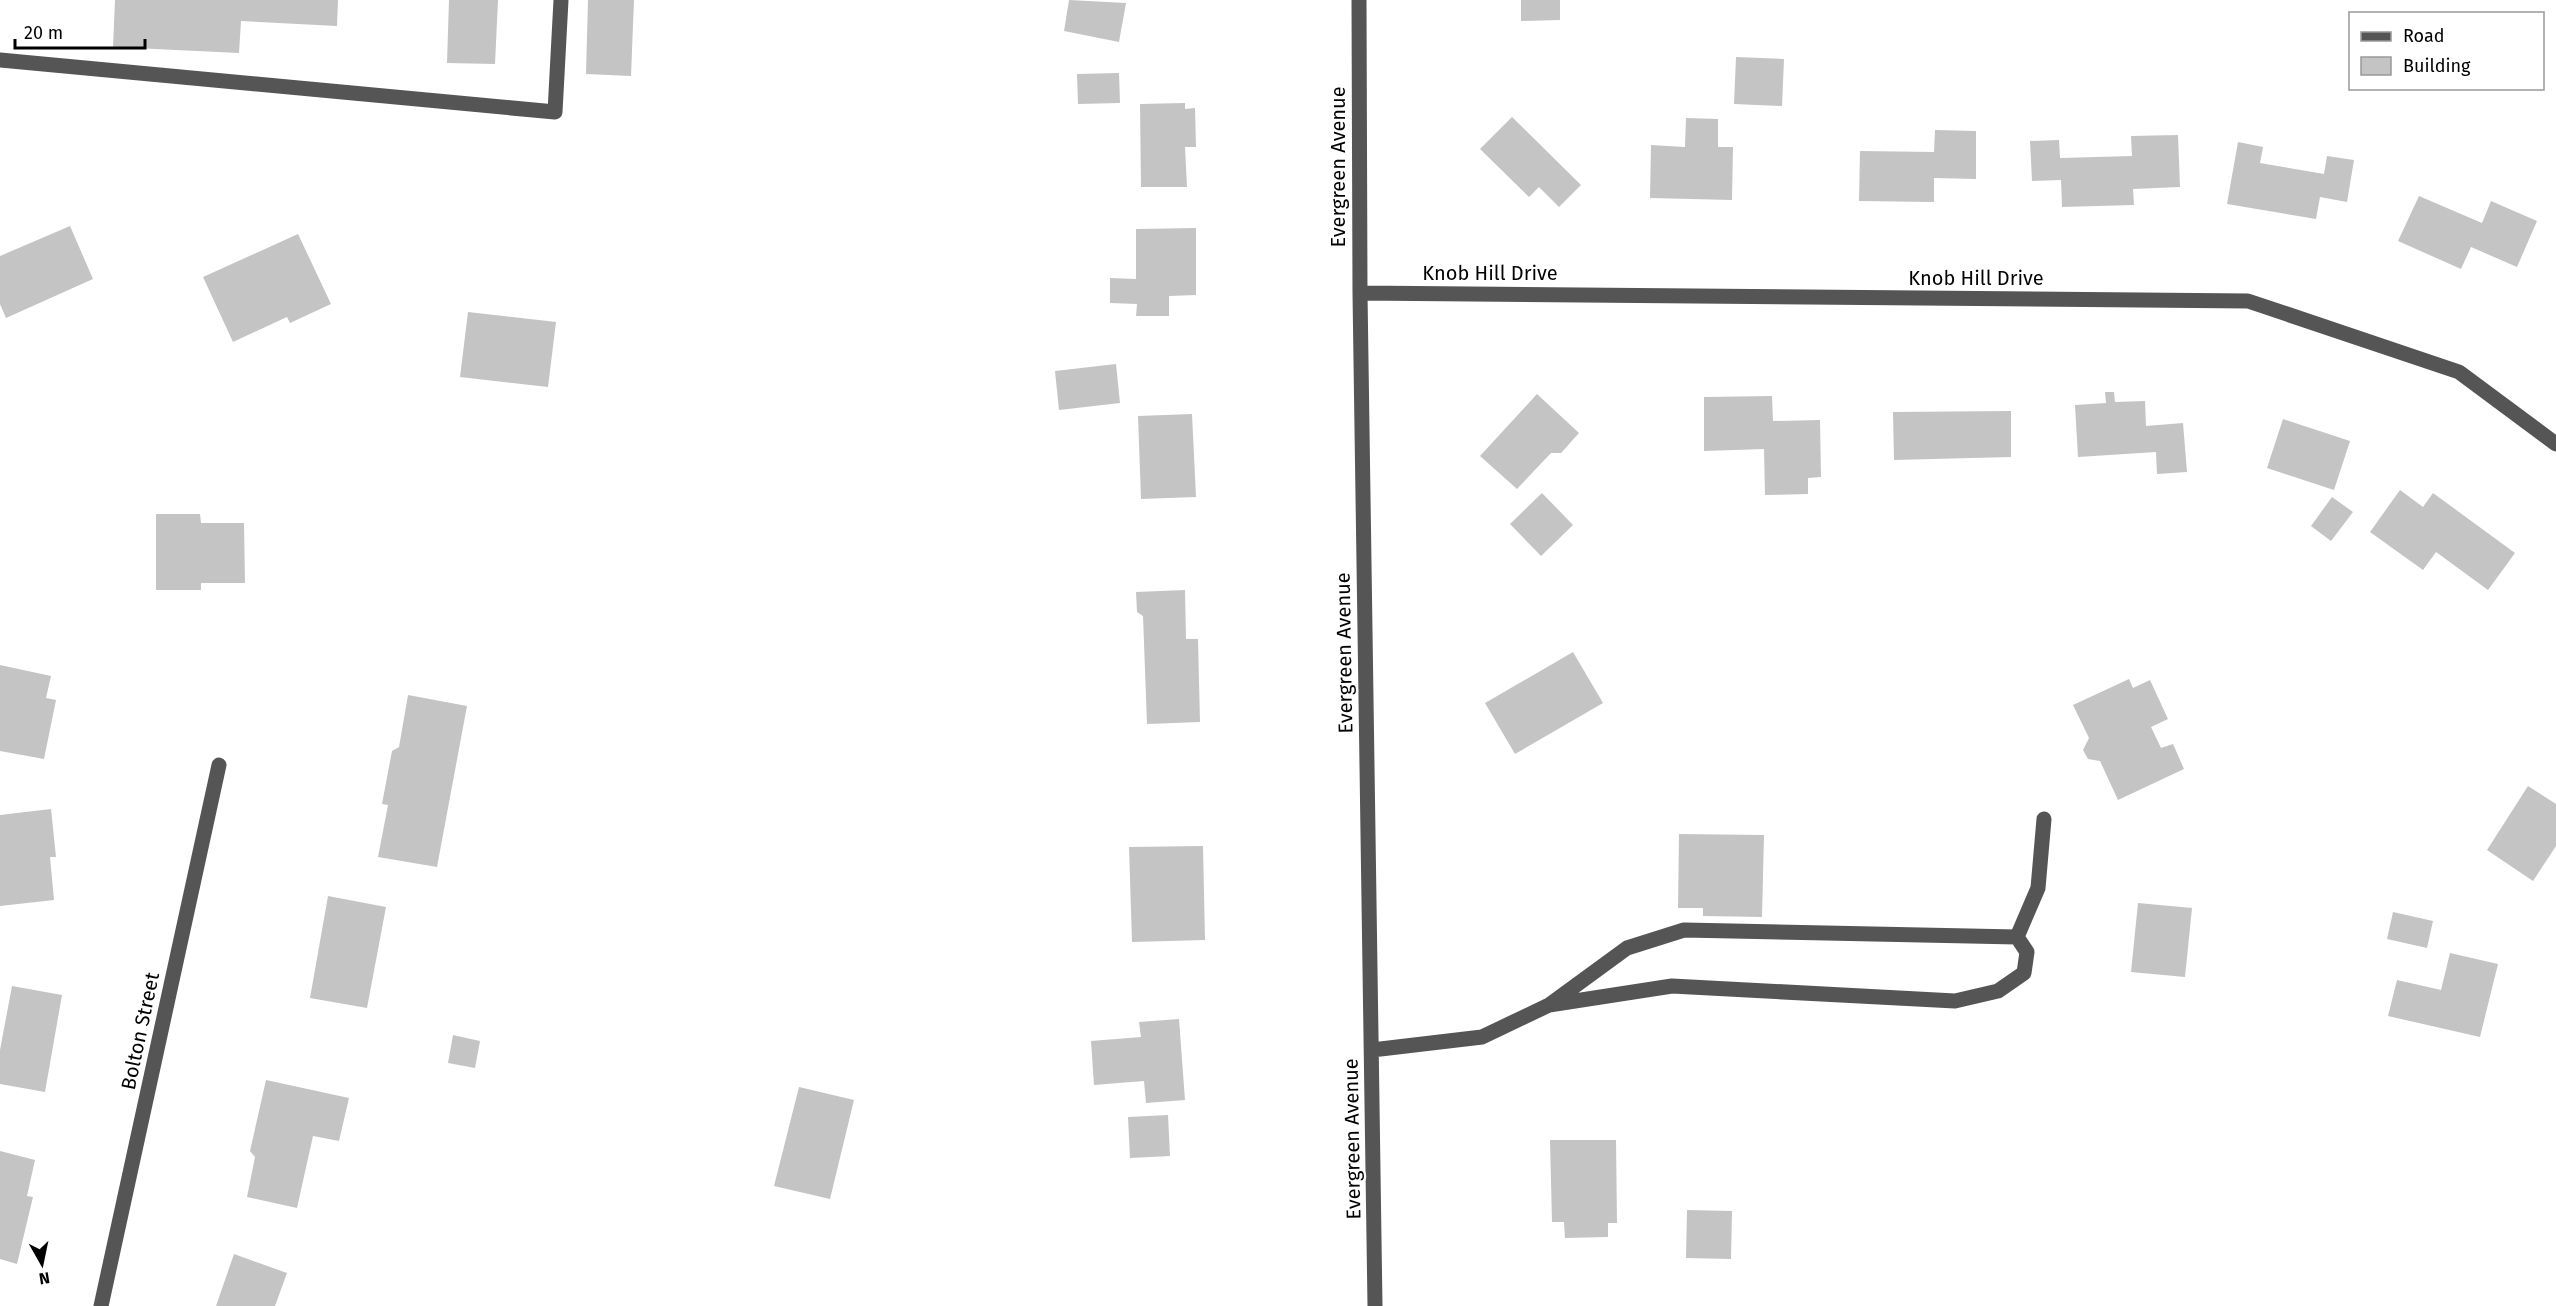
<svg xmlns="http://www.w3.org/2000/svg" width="2556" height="1306" font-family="'Fira Sans',sans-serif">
<rect width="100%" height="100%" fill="#fff"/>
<path fill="#c4c4c4" d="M 115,0 L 338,0 L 337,26 L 241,21 L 239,53 L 113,47 Z
M 449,0 L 498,0 L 495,64 L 447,63 Z
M 588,0 L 634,0 L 631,76 L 586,74 Z
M 1069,0 L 1126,3 L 1119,42 L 1064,31 Z
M 1521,0 L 1560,0 L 1560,20 L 1521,21 Z
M 1736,57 L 1784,59 L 1782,106 L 1734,104 Z
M 1119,73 L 1120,103 L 1078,104 L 1077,74 Z
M 1185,103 L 1185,109 L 1195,108 L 1196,147 L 1185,147 L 1187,187 L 1141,187 L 1140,104 Z
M 1512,117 L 1581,185 L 1559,207 L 1539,187 L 1529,197 L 1480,149 Z
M 1686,118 L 1718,119 L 1718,147 L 1733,147 L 1732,200 L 1650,198 L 1651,145 L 1685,147 Z
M 1935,130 L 1976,131 L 1976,179 L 1934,178 L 1934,202 L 1859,201 L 1860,151 L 1934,152 Z
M 2178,135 L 2180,187 L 2133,189 L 2134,205 L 2062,207 L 2061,180 L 2032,181 L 2030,141 L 2059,140 L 2060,158 L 2132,156 L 2131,136 Z
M 2238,142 L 2263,147 L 2260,163 L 2324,174 L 2327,156 L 2354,160 L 2347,202 L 2320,197 L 2316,219 L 2227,204 Z
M 2419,196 L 2482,223 L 2491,201 L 2537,221 L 2517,267 L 2471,247 L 2461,269 L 2398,241 Z
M 70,226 L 93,279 L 6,318 L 0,304 L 0,256 Z
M 1196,228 L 1196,295 L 1169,296 L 1169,316 L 1136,316 L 1137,304 L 1110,303 L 1110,278 L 1136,279 L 1136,229 Z
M 298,234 L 331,304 L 290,323 L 287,317 L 233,342 L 203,277 Z
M 468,312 L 556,322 L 548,387 L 460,377 Z
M 1116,364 L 1120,403 L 1059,410 L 1055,371 Z
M 2105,392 L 2114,392 L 2115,402 L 2145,401 L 2146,426 L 2183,423 L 2187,472 L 2157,474 L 2156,452 L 2078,457 L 2075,405 L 2106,403 Z
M 1537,394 L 1579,433 L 1561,453 L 1551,453 L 1517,489 L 1480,456 Z
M 1772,396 L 1773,421 L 1820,420 L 1821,477 L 1808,478 L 1808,494 L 1765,495 L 1764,449 L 1704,451 L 1704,397 Z
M 2011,411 L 2011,457 L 1894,460 L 1893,412 Z
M 1192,414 L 1196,497 L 1141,499 L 1138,416 Z
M 2283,419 L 2350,441 L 2334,490 L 2267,468 Z
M 2400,490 L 2423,507 L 2433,493 L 2515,553 L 2488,590 L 2436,552 L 2423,570 L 2370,532 Z
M 1542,493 L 1573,525 L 1541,556 L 1510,524 Z
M 2332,497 L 2353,512 L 2331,541 L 2311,526 Z
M 156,514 L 200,514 L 201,523 L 244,523 L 245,583 L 201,583 L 201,590 L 156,590 Z
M 1185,590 L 1186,639 L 1198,639 L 1200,722 L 1147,724 L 1143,616 L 1137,612 L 1136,592 Z
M 1573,652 L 1603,703 L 1515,754 L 1485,703 Z
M 0,665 L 51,676 L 46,698 L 56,700 L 44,759 L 0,751 Z
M 2129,679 L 2133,688 L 2150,680 L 2168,719 L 2151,727 L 2161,748 L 2173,744 L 2184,769 L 2118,800 L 2100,761 L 2088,759 L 2083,750 L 2089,738 L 2073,705 Z
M 408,695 L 467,706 L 437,867 L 378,857 L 388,805 L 382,804 L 392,751 L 399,747 Z
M 2528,786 L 2556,804 L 2556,846 L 2533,881 L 2487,850 Z
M 51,809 L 56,857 L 50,857 L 54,900 L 0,906 L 0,815 Z
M 1679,834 L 1764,835 L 1762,917 L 1703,916 L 1703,908 L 1678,908 Z
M 1203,846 L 1205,940 L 1132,942 L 1129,847 Z
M 328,896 L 386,907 L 367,1008 L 310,998 Z
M 2138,903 L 2192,908 L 2185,977 L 2131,972 Z
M 2393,912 L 2433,921 L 2427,948 L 2387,939 Z
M 2450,953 L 2498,964 L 2480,1037 L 2388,1016 L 2397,980 L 2441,990 Z
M 12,986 L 62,995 L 45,1092 L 0,1084 L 0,1050 Z
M 1179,1019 L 1185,1100 L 1146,1103 L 1144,1081 L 1094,1085 L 1091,1041 L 1141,1037 L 1139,1022 Z
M 453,1035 L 480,1041 L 475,1068 L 448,1063 Z
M 266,1080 L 349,1098 L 339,1141 L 313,1136 L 297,1208 L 247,1197 L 255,1157 L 250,1151 Z
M 799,1087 L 854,1100 L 830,1199 L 774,1186 Z
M 1168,1115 L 1170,1156 L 1130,1158 L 1128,1117 Z
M 1550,1140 L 1616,1140 L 1617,1223 L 1608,1223 L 1608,1237 L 1565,1238 L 1564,1222 L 1552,1222 Z
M 0,1151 L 35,1160 L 27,1196 L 33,1197 L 17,1264 L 0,1259 Z
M 1687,1210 L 1732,1211 L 1731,1259 L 1686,1258 Z
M 234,1254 L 287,1273 L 275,1306 L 216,1306 Z"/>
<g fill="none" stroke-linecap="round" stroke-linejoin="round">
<path stroke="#555" stroke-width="15" d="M 1359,0 L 1360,293 L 1375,1306
M 0,60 L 555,112 L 561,0
M 1360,293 L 2248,301 L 2459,372 L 2556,444
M 2017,937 L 2038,888 L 2044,819
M 1372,1050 L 1482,1037 L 1549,1005 L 1627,948 L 1684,930 L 2017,937 L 2027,952 L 2024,973 L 1998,991 L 1955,1001 L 1672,986 L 1549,1005
M 101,1306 L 219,765"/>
</g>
<g text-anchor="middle" stroke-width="4.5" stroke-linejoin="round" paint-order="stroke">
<g font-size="20" fill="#000" stroke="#fff">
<text transform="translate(1338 167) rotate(-90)" y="7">Evergreen Avenue</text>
<text x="1490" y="280">Knob Hill Drive</text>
<text x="1976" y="285">Knob Hill Drive</text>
<text transform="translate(1344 653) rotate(-91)" y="7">Evergreen Avenue</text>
<text transform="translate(140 1031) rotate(-78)" y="7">Bolton Street</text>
<text transform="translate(1352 1139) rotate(-91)" y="7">Evergreen Avenue</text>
</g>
</g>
<rect x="2349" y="12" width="195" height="78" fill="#ffffff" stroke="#999999" stroke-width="1.5"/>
<rect x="2361" y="32" width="30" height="9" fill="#555555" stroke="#999999" stroke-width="1.5"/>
<text x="2403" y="42" font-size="18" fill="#000000">Road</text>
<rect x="2361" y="57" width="30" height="18" fill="#c4c4c4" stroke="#999999" stroke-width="1.5"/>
<text x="2403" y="72" font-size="18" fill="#000000">Building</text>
<g transform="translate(42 1264) rotate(171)" stroke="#ffffff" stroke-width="4.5" paint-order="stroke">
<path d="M0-4.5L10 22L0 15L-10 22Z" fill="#000000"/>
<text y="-9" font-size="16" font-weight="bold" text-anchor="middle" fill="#000000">N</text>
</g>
<path d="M15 39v9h130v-9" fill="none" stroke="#000000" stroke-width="3"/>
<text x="24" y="39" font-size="18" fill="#000000" stroke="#ffffff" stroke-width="4.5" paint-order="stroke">20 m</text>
</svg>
